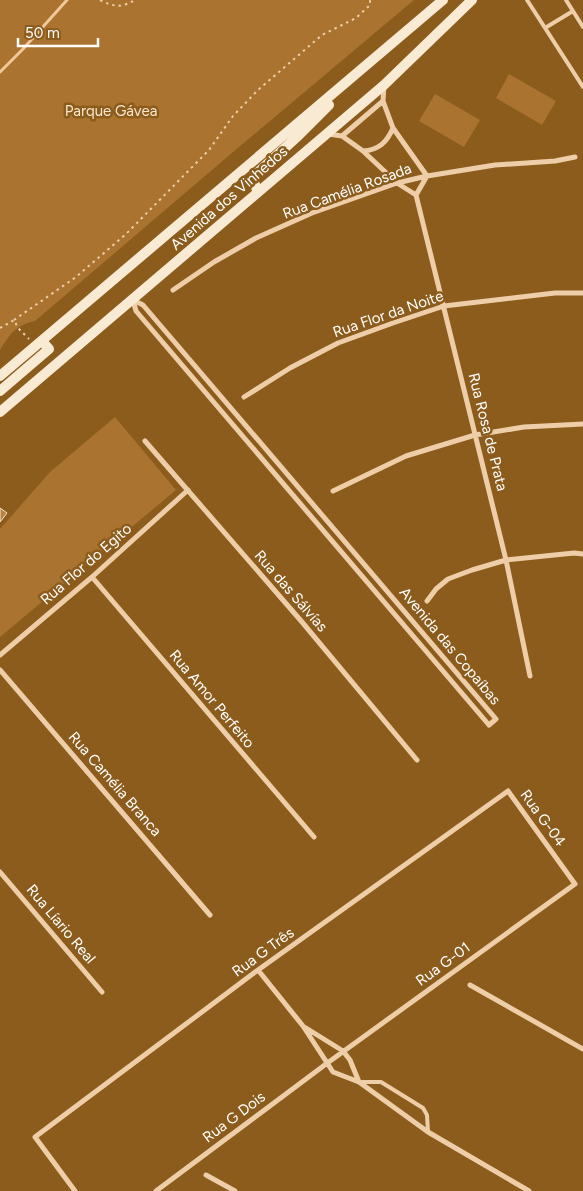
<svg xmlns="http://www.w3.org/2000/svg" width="583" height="1191" font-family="Figtree,sans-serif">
<rect width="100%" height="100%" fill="#8c5c1c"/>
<path fill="#aa732f" d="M 0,0 L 414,0 L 239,147 L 35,321 C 16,325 10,334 0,350 Z
M 509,74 L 556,101 L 542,125 L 496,98 Z
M 435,94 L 480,120 L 464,147 L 419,121 Z
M 115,417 L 176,490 L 0,637 L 0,529 L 50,472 Z"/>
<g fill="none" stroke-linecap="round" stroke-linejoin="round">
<path stroke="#efc89b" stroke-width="3" d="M 0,72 L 23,49 L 67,0"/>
</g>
<path fill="#b48344" stroke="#f9e6cd" d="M 0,508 L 7,513 L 0,522 Z"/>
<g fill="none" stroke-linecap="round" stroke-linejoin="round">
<path stroke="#edcea8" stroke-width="2" stroke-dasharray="2.5 4" stroke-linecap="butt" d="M 100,0 C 114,7 121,8 135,0
M 14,320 L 76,277 L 126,234 L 209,150 L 233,116 L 258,90 L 322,35 L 356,18 L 370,5 L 370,0
M 0,328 L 14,320 L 18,328 L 29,339"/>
<path stroke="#edcea8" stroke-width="4" d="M 527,0 L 583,87
M 566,0 L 583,27
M 545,28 L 573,11
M 360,1082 L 381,1082 L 423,1108 L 427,1115 L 428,1132"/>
<path stroke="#edcea8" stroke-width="5" d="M 384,85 L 383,101 L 393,128 L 427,176 L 416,195 L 506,560 L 530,676
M 328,134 L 342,136 L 363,151 L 397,183 L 416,195
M 342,136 L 383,101
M 363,151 C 379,150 387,142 393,128
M 173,290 L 214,262 L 256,238 L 312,213 L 397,183 L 427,176 L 495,165 L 555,161 L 575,157
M 133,300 L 143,305 L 496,719 L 489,725 L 136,311 Z
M 244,397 L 290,368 L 338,343 L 393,323 L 444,306 L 555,293 L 583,293
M 145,441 L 302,622 L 417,760
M 333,491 L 406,456 L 475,435 L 524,427 L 583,424
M 92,577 L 314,837
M 427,601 L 436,589 L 448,579 L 472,570 L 506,560 L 574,553 L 583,554
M 0,655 L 92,577 L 188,490
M 0,670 L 210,915
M 0,872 L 102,992
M 258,970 L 303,1026 L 333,1072 L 359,1082 L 428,1132 L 529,1191
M 470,985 L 583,1049
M 306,1028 L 343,1051 L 350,1060 L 359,1082
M 206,1175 L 235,1191
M 75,1191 L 35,1137 L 258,970 L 508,791 L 575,884 L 326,1064 L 156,1191"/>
<path stroke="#f9ead4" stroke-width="10" d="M 258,192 L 253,180 L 254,176 L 299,135 L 329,105
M 0,376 L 443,0
M 0,391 L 49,349 L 42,341
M 0,412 L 384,85 L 472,0"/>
</g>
<g text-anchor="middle" stroke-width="5" stroke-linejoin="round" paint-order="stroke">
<g font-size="15" fill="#f9e6cd" stroke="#8c5c1c">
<text x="111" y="116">Parque Gávea</text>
</g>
<g font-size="15" fill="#fff" stroke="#8c5c1c">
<text transform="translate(347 191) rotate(-20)" y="5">Rua Camélia Rosada</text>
<text transform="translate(229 198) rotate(-41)" y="5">Avenida dos Vinhedos</text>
<text transform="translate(388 314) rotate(-19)" y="5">Rua Flor da Noite</text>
<text transform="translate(488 432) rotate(76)" y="5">Rua Rosa de Prata</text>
<text transform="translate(86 564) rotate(-41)" y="5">Rua Flor do Egito</text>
<text transform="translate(291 591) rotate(49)" y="5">Rua das Sálvías</text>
<text transform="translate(450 646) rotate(50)" y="5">Avenida das Copaíbas</text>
<text transform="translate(212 699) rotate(50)" y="5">Rua Amor Perfeito</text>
<text transform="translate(115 784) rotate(49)" y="5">Rua Camélia Branca</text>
<text transform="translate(543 818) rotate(54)" y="5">Rua G-04</text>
<text transform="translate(61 924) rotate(50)" y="5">Rua Líario Real</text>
<text transform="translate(263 952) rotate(-36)" y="5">Rua G Três</text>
<text transform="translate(443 964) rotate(-36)" y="5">Rua G-01</text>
<text transform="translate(234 1117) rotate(-37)" y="5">Rua G Dois</text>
</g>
</g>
<path d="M18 38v8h80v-8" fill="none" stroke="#ffffff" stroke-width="2.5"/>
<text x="25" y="38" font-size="15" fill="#ffffff" stroke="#8c5c1c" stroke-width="4" paint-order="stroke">50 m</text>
</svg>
